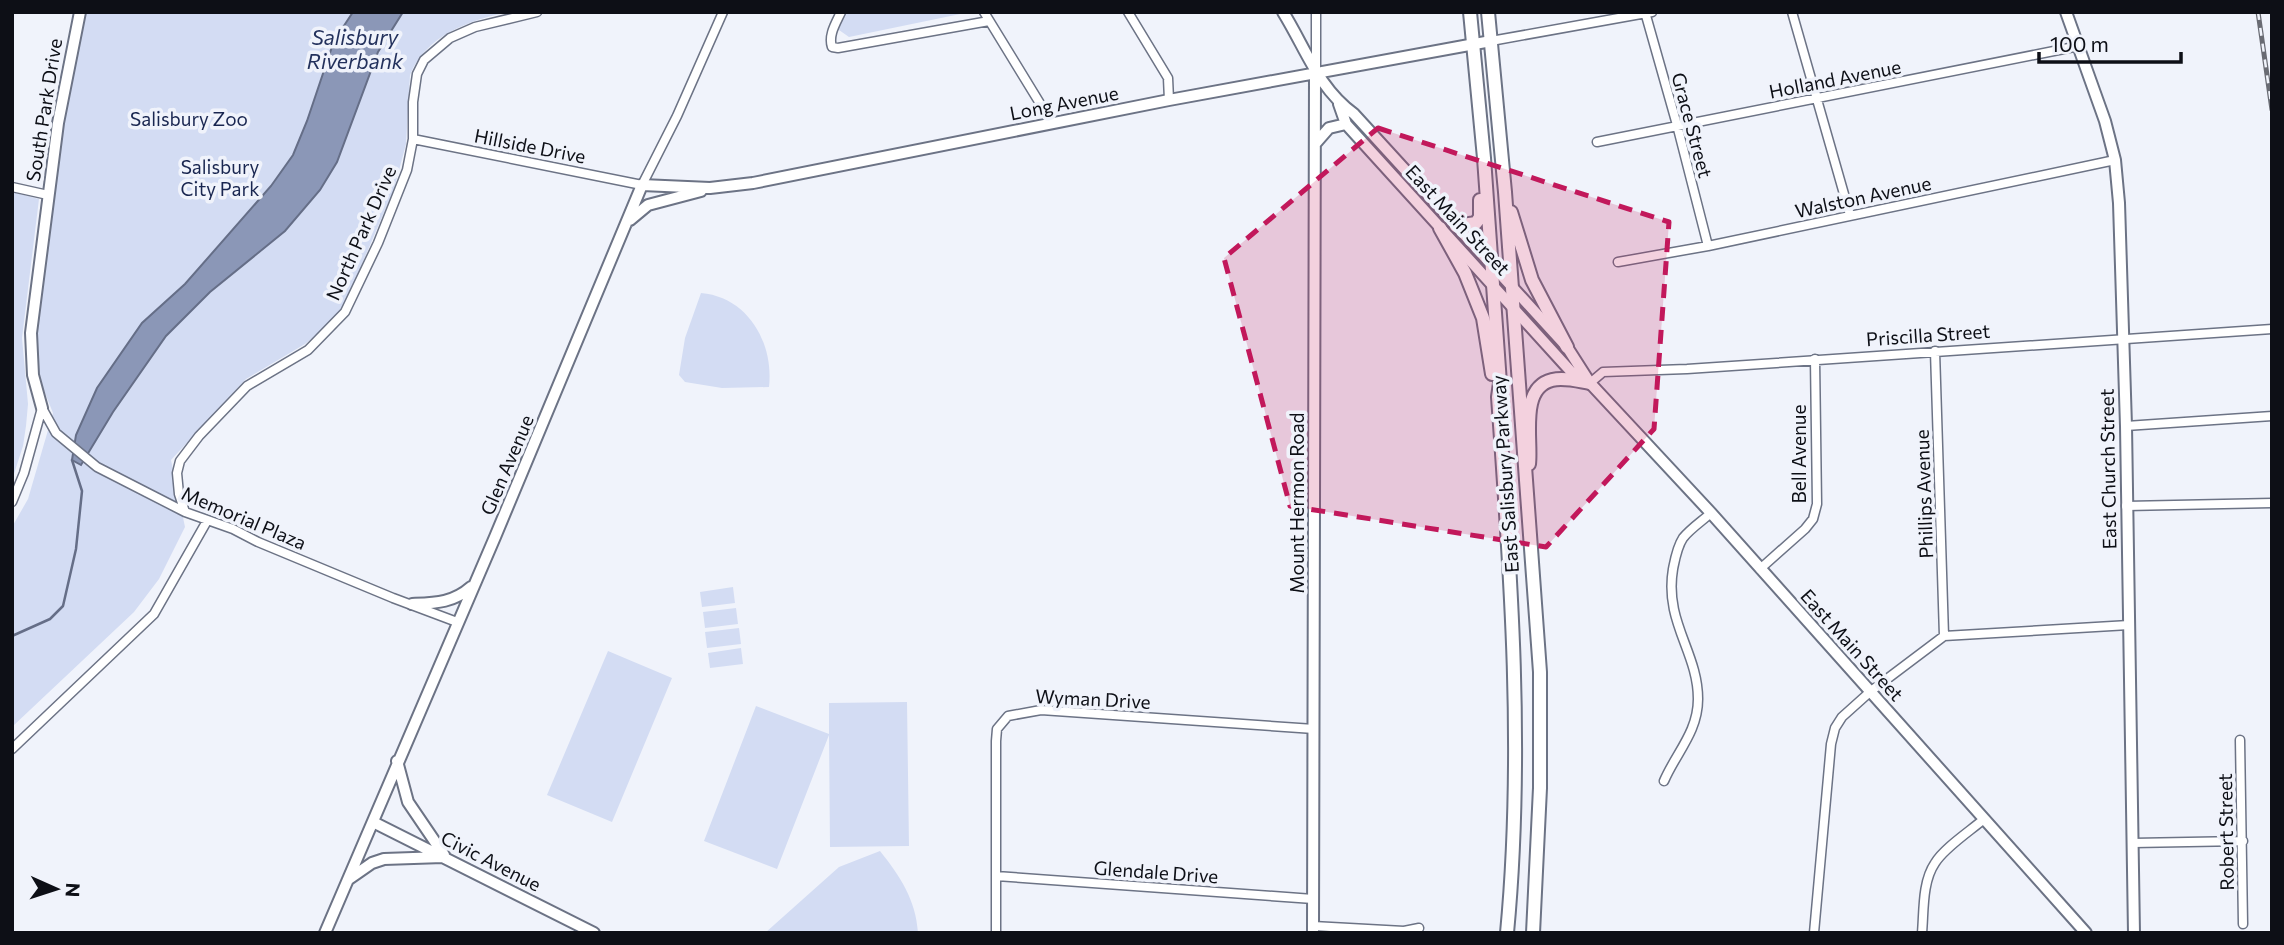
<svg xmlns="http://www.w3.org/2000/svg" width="2284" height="945" font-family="Commissioner,sans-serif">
<rect width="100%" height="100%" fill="#f0f3fb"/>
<path fill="#d3dcf3" d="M 85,12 L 509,12 C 470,20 426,35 410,75 L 406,144 L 394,189 L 347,299 L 338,313 L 325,328 L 305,344 L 246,379 L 171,460 L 185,527 L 159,579 L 134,612 L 13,726 L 12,527 L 28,499 L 53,413 L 41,383 L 36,351 L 36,313 L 55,168 Z
M 844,12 L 970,12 L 849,37 L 839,30 L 838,25 Z
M 12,192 L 39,199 L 22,338 L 28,404 L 26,426 L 23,446 L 12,480 Z
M 701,293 C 748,297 774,343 769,387 L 722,388 L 685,382 L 679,375 L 685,338 Z
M 733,587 L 735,603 L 702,607 L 700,592 Z
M 736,608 L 738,624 L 705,628 L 703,612 Z
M 739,628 L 741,644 L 707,648 L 705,632 Z
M 741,648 L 743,664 L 710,668 L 708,653 Z
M 608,651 L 672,678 L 612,822 L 547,795 Z
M 907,702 L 909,846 L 830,847 L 829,735 L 777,869 L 704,841 L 756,706 L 829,734 L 829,703 Z
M 880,851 C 900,876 916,900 918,933 L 765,933 L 839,867 Z"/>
<path fill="#8b97b7" stroke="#656e87" stroke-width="2" d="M 353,12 L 403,12 L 378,52 L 337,162 L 320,190 L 285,231 L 210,292 L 166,336 L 113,412 L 81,465 L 72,460 L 76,435 L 97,388 L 142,323 L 185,284 L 271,186 L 293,155 L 307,121 L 334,41 Z"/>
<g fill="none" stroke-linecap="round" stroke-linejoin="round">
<path stroke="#656e87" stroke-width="2.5" d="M 12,636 L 50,619 L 63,606 L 76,549 L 82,491 L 72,460"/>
<g stroke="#6c7385" stroke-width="11">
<path id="street" d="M 841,12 C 836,23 828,35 832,47 L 838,48 L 989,21
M 984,12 L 1052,123
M 1128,12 L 1168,78 L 1169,100
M 1645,12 L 1677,125 L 1708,246
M 1792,12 L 1850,215
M 1491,41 L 1652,12
M 1316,69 L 1316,12
M 413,139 L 642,185 L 677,116 L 723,12
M 1597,142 L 2079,46
M 12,187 L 48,195
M 1618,262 L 1708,246 L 2115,160
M 1935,351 L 1944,636
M 1590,383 L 1603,372 L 1687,369 L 2272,329
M 42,408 L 56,433 L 97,467 L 185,512 L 233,529 L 258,542 L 393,598 L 457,622
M 2126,426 L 2272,416
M 12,502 L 24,473 L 42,408
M 2126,506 L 2272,503
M 185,512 L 179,494 L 177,473 L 180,461 L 199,436 L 247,386 L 308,350 L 345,312 L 378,243 L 407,170 L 413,139 L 413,102 L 417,74 L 424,60 L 450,38 L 475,27 L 537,12
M 1760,569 L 1805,529 L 1813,519 L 1817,504 L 1815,359
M 2240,740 L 2243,924
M 12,749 L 154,614 L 207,521
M 1664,781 C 1676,753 1698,732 1698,699 C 1698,652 1664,622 1673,569 C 1675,559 1677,547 1683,538 C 1690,529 1702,521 1711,513
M 2133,843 L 2243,841
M 996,876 L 1313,899
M 1313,926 L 1404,931 L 1419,928
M 996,933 L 996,741 L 997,729 L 1008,716 L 1041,710 L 1314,729
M 1814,933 L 1831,744 L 1835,728 L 1842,717 L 1871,691 L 1944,636 L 2129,625
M 1922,933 C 1924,911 1922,882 1935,863 C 1944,848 1970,831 1984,819"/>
</g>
<g stroke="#6c7385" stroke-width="14">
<path id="secondary" d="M 1283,12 C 1306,49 1318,88 1354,114 L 1567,347 L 1590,383 L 1711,513 L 2086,933
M 2066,12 L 2105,121 L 2115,160 L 2119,203 L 2126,426 L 2134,933
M 1339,104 L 1346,124 L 1575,376 L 1585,380
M 1315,144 L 1329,128 L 1346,124
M 630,220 L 648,205 L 701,191
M 42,408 L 33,375 L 31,333 L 58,123 L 80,12
M 412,604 C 435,603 453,603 471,587
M 397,761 L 408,802 L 444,855
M 373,822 L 594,933
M 349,879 L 372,863 L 384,859 L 443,857
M 325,933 L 495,537 L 642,185 L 710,188 L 753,183 L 1169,100 L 1491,41
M 1313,933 L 1315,74"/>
</g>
<g stroke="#6c7385" stroke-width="16">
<path id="primary" d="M 1470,12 L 1484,158 L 1500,383 L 1498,397 C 1511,576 1524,754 1507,933
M 1488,12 L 1505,192 L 1540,672 L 1540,788 L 1533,933
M 1511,212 L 1532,280 L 1567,347
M 1456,226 L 1476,223 L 1480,217 L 1480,200
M 1440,228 L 1465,273 L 1483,318 L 1492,374
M 1529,464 C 1532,440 1519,388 1552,380 C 1564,377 1578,381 1590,383"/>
</g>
<use href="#street" stroke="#fff" stroke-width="8"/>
<use href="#secondary" stroke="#fff" stroke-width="10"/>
<use href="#primary" stroke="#fff" stroke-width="12"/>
<g stroke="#696b73" stroke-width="5">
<path id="rail" d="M 2258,12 L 2272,110"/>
</g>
<use href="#rail" stroke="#f0f3fb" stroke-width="2.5" stroke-dasharray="8" stroke-linecap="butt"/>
</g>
<path fill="#c2185b" fill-opacity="0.2" stroke="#c2185b" stroke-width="5" stroke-dasharray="14 9" stroke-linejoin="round" d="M 1378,128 L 1669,222 L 1654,429 L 1546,547 L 1290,506 L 1224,258 Z"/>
<g text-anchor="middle" stroke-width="7" stroke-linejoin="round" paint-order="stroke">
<g font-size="19" fill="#0d0f16" stroke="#f0f3fb">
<text transform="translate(1835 79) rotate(-11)" y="7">Holland Avenue</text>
<text transform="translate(1064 103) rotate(-11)" y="7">Long Avenue</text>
<text transform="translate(44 110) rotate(-81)" y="7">South Park Drive</text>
<text transform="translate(1692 125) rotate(75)" y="7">Grace Street</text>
<text transform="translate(530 146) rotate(11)" y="7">Hillside Drive</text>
<text transform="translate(1863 197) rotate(-12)" y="7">Walston Avenue</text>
<text transform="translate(1458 220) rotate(47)" y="7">East Main Street</text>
<text transform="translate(361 233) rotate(-66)" y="7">North Park Drive</text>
<text transform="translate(1928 335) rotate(-4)" y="7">Priscilla Street</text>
<text transform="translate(1799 454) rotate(-90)" y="7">Bell Avenue</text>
<text transform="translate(507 465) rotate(-67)" y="7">Glen Avenue</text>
<text transform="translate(2108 469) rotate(-91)" y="7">East Church Street</text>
<text transform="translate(1505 474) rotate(-94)" y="7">East Salisbury Parkway</text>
<text transform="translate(1924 494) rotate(-92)" y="7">Phillips Avenue</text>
<text transform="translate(1297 503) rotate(-90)" y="7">Mount Hermon Road</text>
<text transform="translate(244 518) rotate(23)" y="7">Memorial Plaza</text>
<text transform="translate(1852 645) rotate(48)" y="7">East Main Street</text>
<text transform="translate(1093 699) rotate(3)" y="7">Wyman Drive</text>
<text transform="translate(2226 832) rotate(-91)" y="7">Robert Street</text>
<text transform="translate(491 861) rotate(27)" y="7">Civic Avenue</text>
<text transform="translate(1156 872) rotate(4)" y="7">Glendale Drive</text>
</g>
<g font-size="19" fill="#192650" stroke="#f0f3fb">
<text x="189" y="126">Salisbury Zoo</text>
<text x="220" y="174">Salisbury<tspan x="220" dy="22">City Park</tspan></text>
</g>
<g font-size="21" font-style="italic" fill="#23315c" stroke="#f0f3fb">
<text x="355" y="45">Salisbury<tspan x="355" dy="24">Riverbank</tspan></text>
</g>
</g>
<rect width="2284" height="945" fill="none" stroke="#0d0f16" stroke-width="28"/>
<g transform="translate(56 889) rotate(93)" stroke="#f0f3fb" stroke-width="5" paint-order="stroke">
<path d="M0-5L12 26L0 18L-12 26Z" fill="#0d0f16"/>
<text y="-10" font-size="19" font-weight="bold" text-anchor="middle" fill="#0d0f16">N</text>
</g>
<path d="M2039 52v10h142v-10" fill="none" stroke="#0d0f16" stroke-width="3.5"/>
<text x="2050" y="52" font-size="21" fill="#0d0f16" stroke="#f0f3fb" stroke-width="5" paint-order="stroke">100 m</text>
</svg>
